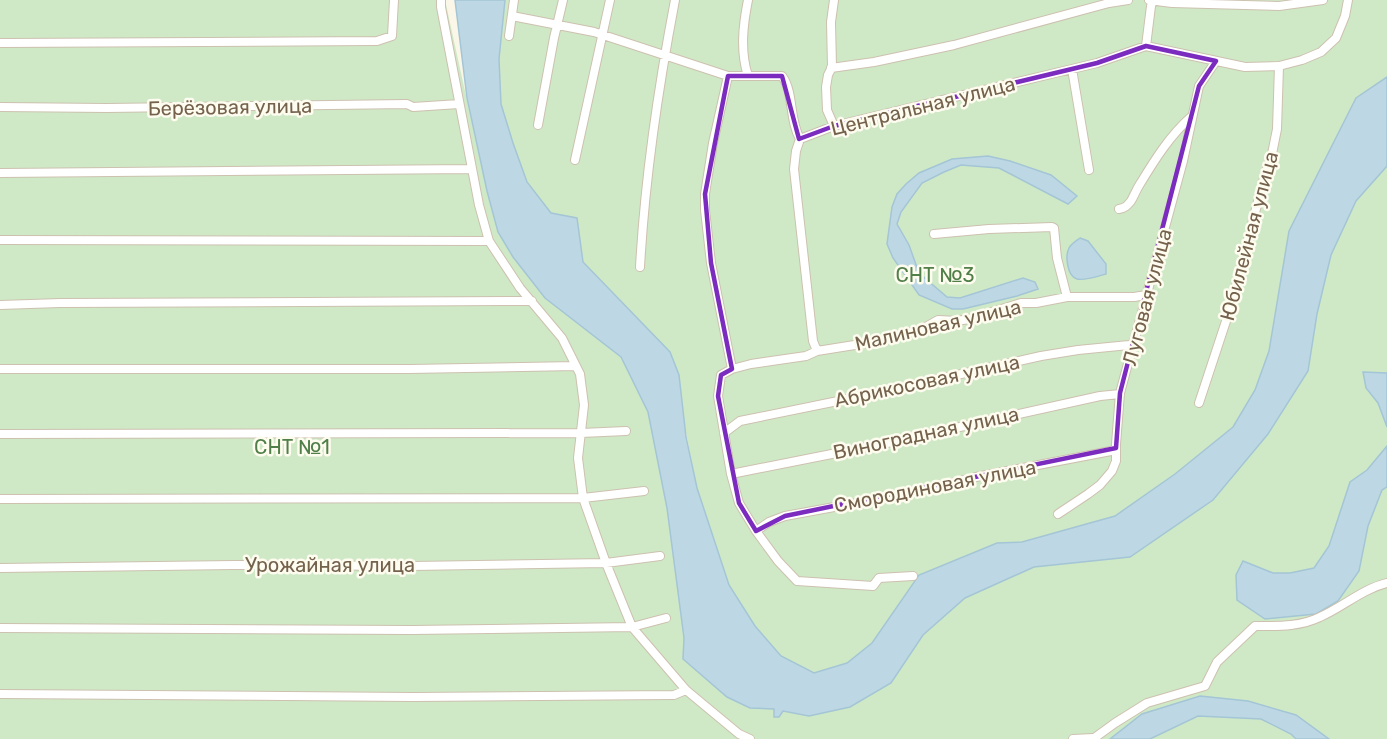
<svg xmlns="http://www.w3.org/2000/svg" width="1387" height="739" font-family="Rubik,sans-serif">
<rect width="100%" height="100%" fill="#fbf7e8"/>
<path fill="#cfe9c7" d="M 0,0 L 445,0 L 487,191 L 498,232 L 545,298 L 621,357 L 648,412 L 667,508 L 684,638 L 683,659 L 750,708 L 774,709 L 775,717 L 783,711 L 809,716 L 891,683 L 923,635 L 965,598 L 1034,567 L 1130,557 L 1308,371 L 1317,314 L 1331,255 L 1356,201 L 1387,166 L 1387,739 L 0,739 Z
M 505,0 L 1387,0 L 1387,77 L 1356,98 L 1289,231 L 1269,351 L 1255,390 L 1233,427 L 1175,474 L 1115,516 L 1022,542 L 997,543 L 919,575 L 872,643 L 847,663 L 814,674 L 781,657 L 755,626 L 729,585 L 697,488 L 670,352 L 583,262 L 577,218 L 551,213 L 527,182 L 513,143 L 501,104 L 499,59 Z"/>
<path fill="#bdd8e4" stroke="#a4c5d5" stroke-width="1.5" d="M 455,0 L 505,0 L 499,59 L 501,104 L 513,143 L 527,182 L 551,213 L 577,218 L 583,262 L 670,352 L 679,375 L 686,437 L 697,488 L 729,585 L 755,626 L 781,656 L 814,673 L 847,663 L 872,643 L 919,575 L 997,543 L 1022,542 L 1115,516 L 1175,474 L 1233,427 L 1255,390 L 1269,351 L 1289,231 L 1356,98 L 1387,77 L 1387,166 L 1356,201 L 1331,255 L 1317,314 L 1308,371 L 1268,434 L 1213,500 L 1130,557 L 1034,567 L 965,598 L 923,635 L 891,683 L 850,707 L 809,716 L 783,711 L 779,717 L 774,717 L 774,709 L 750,708 L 727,697 L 683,659 L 684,638 L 667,508 L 648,412 L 621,357 L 545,298 L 513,257 L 498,232 L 487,191 L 467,98 Z
M 988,156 L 1010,161 L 1051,175 L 1077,196 L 1068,204 L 999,168 L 961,165 L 944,172 L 922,183 L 901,212 L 897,224 L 909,245 L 919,273 L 947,297 L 960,298 L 1023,278 L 1035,282 L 1038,289 L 1017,296 L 963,309 L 952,309 L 919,295 L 893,258 L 887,244 L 892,207 L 897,194 L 906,184 L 919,173 L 952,159 Z
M 1080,238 L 1088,241 L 1106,264 L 1106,274 C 1098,276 1085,281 1077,279 C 1067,276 1065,256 1069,248 C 1071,244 1076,241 1080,238 Z
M 1363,372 L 1387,373 L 1387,427 L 1378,403 L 1366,388 Z
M 1387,446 L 1387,487 L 1382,490 L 1368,526 L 1359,571 L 1338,601 L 1316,614 L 1265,619 L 1237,600 L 1236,575 L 1243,561 L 1273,573 L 1290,573 L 1314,568 L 1329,546 L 1350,482 L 1367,470 Z
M 1200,696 L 1248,701 L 1296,715 L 1329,739 L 1296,739 L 1291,734 L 1261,719 L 1198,716 L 1150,739 L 1110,739 L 1142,714 Z"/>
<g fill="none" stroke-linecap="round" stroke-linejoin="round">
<g stroke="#cdc1af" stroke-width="10">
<path id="minor" d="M 441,0 L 441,7 L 479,205 L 489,241 L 520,288 L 562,338 L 580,374 L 584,405 L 578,458 L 583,498 L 606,563 L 632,627 L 686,690 L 739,734 L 750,739
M 748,0 C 743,25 740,51 748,76
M 1149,0 L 1172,3 L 1279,6 L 1323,0
M 512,16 L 594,32 L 728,76 L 782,76 C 794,92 789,120 800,139 L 834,126 L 1097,63 L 1146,46 L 1245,67 L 1279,66 L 1302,60 L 1321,52 L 1336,38 L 1345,16 L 1348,0
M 509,36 L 514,0
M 0,43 L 377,41 L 392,36 L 394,0
M 1146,46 L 1151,6 L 1153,0
M 831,68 L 874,62 L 954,45 L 1109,3 L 1128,0
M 1072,69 L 1089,170
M 728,76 L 713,143 L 705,194 L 705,210 L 711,263 L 732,369 L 721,375 L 718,396 L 731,474 L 739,503 L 756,531 L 778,561 L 797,581 L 873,586 L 879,578 L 913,576
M 0,107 L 107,108 L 407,104 L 413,107 L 459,104
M 538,125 L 554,38 L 563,0
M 834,126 L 827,110 L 826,87 L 828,75 L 832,67 L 831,22 L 834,0
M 800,139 L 796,151 L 794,169 L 813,341 L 817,351
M 575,160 L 610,0
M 0,173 L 472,169
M 1119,209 C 1125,208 1127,206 1131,201 C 1134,196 1136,190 1140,184 C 1154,161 1170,135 1192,116
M 934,234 L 989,229 L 1052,227 L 1054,228 L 1057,258 L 1067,297
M 0,240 L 489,241
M 640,267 C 645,177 658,89 675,0
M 0,305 L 60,303 L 532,301
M 0,369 L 409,369 L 576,366
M 732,369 L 751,364 L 806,356 L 817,351 L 886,340 L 924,328 L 938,320 L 957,321 L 969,319 L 1021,303 L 1036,303 L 1067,297 L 1134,297 L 1146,295
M 1199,403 L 1230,309 L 1264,178 L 1272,154 L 1277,129 L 1279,66
M 724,433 L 740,421 L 882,392 L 1041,356 L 1078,350 L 1129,345 L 1134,344
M 0,434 L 581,433 L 626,431
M 731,474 L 892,442 L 1100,396 L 1120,394
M 0,499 L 583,498 L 644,491
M 1058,514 L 1088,494 L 1100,485 L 1112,471 L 1116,461 L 1116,444 L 1120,393 L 1183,161 L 1199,86 L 1216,61
M 756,531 L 769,522 L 785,516 L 911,493 L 976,477 L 1111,451 L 1116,448
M 0,568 L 234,565 L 412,566 L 606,563 L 660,556
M 0,628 L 412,630 L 632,627 L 666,618
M 0,694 L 413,697 L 674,695 L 686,690
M 1073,739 L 1093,738
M 1093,739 L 1115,723 L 1147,703 L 1205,686 L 1217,662 L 1255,626 C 1277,626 1300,627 1320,617 C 1343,607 1362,589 1387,583"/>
</g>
<use href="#minor" stroke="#fff" stroke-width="8"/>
</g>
<path fill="none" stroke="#7b2cbf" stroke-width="4.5" stroke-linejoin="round" d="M 1146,46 L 1216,61 L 1199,86 L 1120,393 L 1116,448 L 785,516 L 756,531 L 739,503 L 718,396 L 721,375 L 732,369 L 711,263 L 705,194 L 728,76 L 782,76 L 799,139 L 834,126 L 1097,63 Z"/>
<g text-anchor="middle" stroke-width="5" stroke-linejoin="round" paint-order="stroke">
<g font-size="20" fill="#74624d" stroke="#fefbef">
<text transform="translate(923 106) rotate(-14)" y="7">Центральная улица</text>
<text transform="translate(230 107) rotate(-1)" y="7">Берёзовая улица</text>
<text transform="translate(1249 236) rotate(-75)" y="7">Юбилейная улица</text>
<text transform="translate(1147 297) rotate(-75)" y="7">Луговая улица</text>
<text transform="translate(938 325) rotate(-13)" y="7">Малиновая улица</text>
<text transform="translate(927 381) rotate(-12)" y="7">Абрикосовая улица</text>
<text transform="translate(926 433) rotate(-12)" y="7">Виноградная улица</text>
<text transform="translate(935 486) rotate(-11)" y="7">Смородиновая улица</text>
<text x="330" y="572">Урожайная улица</text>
</g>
<g font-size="20" fill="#507f49" stroke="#fefbef">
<text x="935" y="282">СНТ №3</text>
<text x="292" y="454">СНТ №1</text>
</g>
</g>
</svg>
